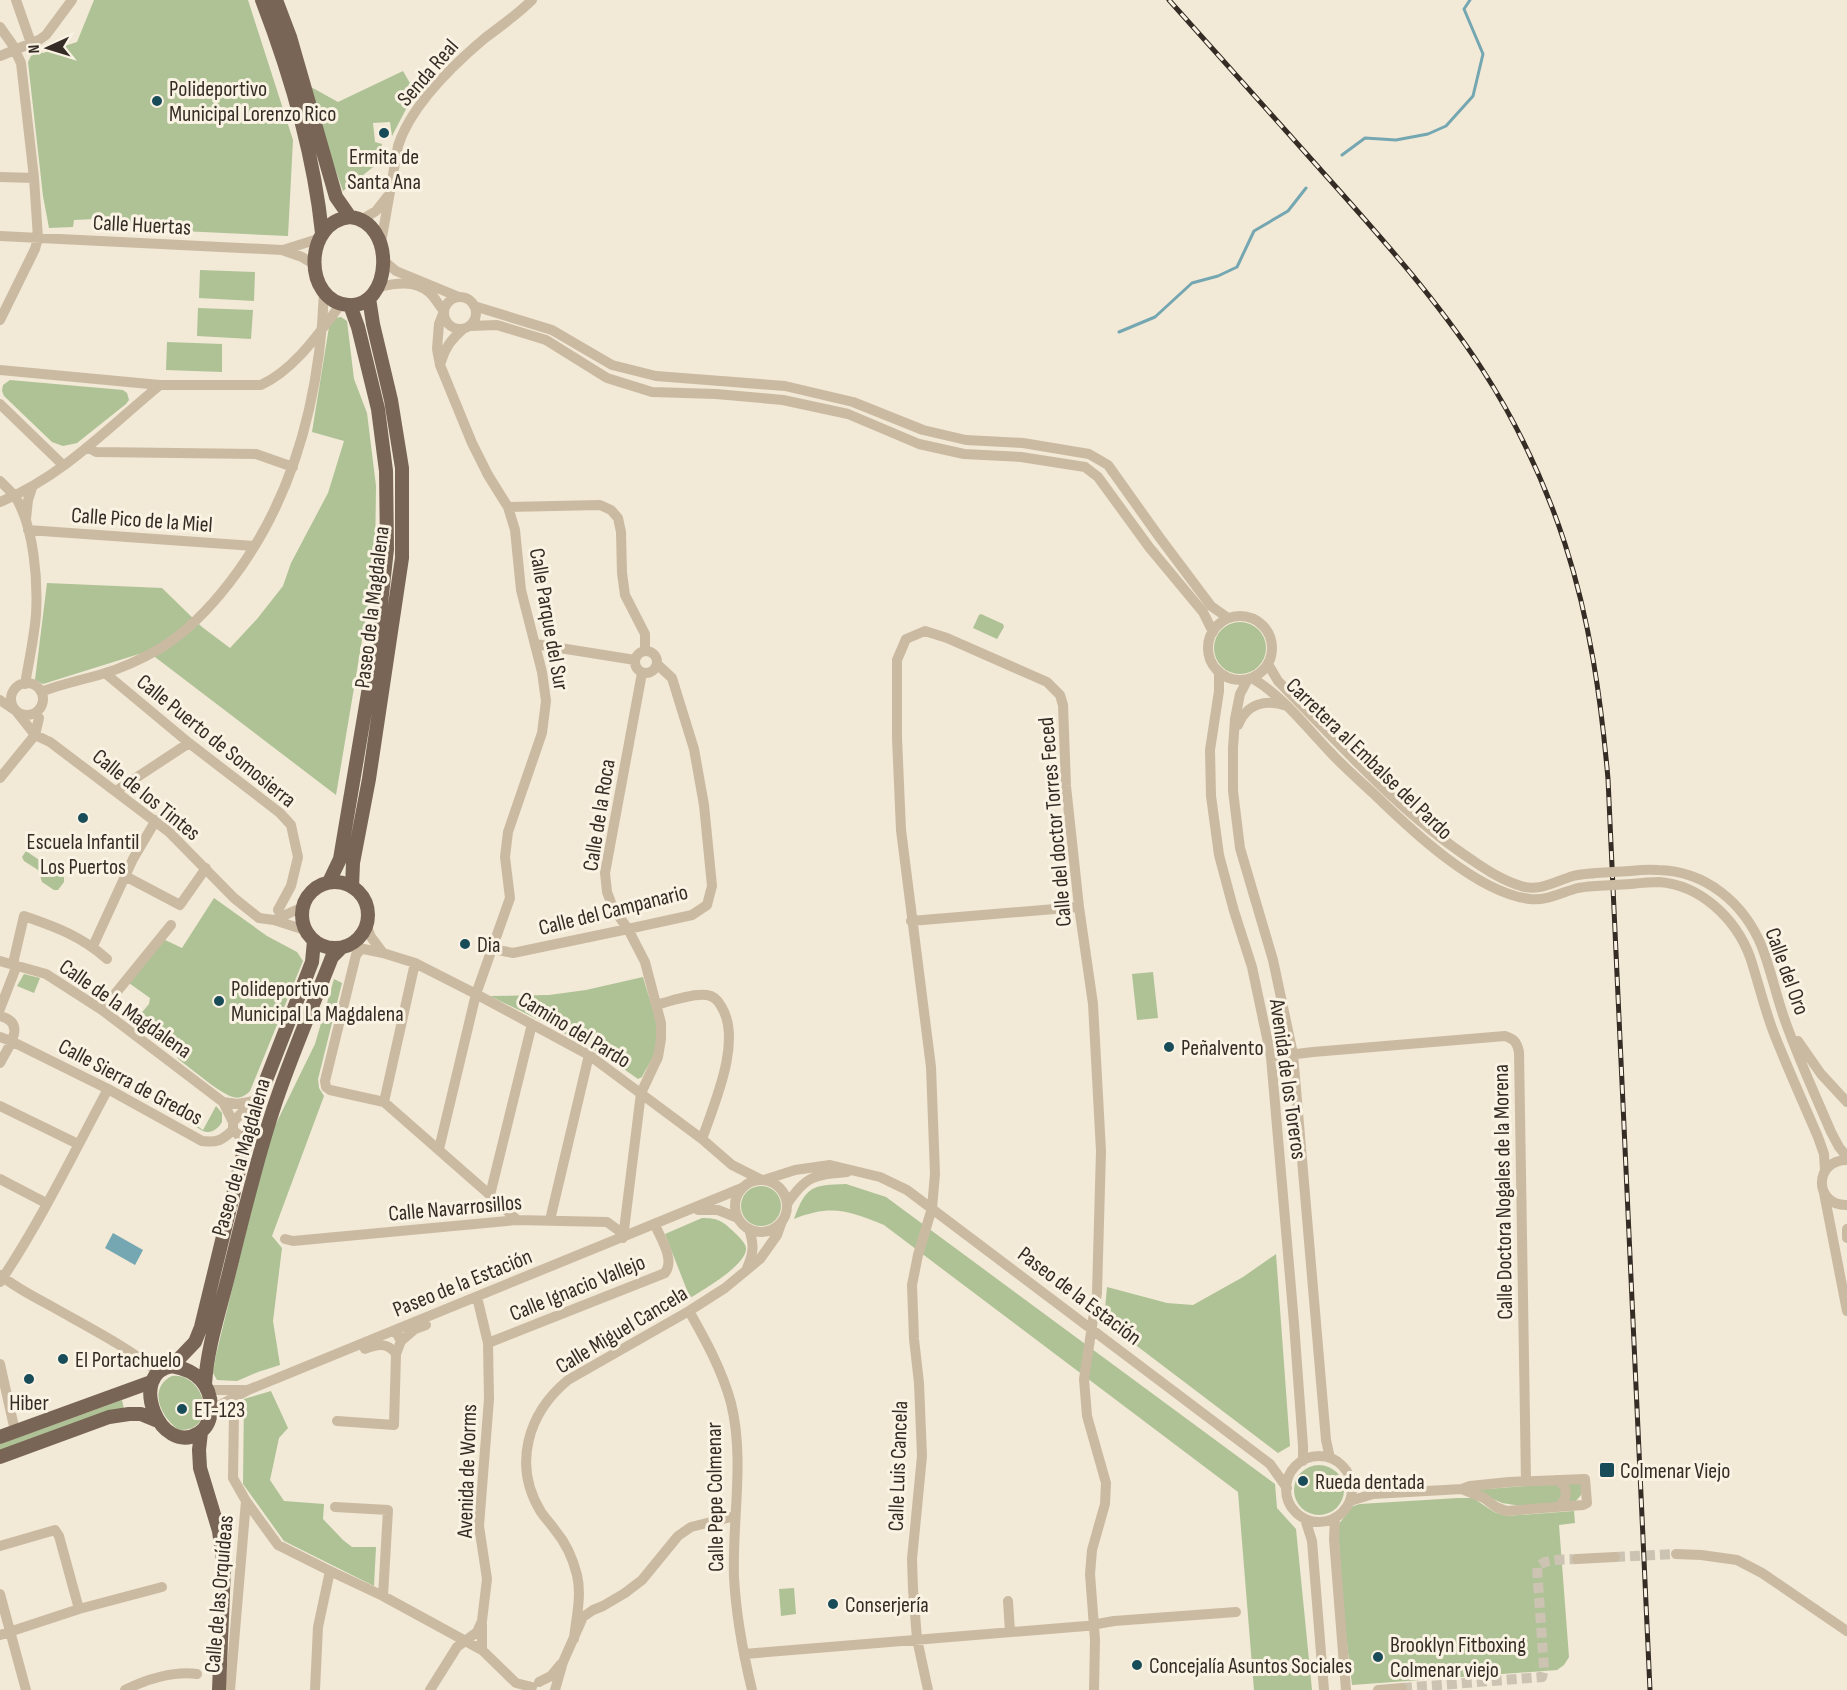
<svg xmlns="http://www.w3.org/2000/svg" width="1847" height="1690" font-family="'Sofia Sans Condensed',sans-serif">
<rect width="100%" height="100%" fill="#f2e9d6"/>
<path fill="#aec296" d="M 94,0 L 248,0 L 293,140 L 288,236 L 97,227 L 96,219 L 74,220 L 73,227 L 49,228 L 43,196 L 28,62 L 31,56 L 39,52 L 43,53 L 77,42 Z
M 403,71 L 415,92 L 392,136 L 390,122 L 373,123 L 375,142 L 382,144 L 377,164 L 343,191 L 327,146 L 311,87 L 338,102 Z
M 200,270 L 255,272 L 254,301 L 199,298 Z
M 198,308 L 253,310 L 251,339 L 197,336 Z
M 341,317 L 347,321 L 354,379 L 367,413 L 376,486 L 375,563 L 336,795 L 155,657 L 139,654 L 43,684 L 35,680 L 47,583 L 162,588 L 202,627 L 230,648 L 257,619 L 283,586 L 291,563 L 328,493 L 344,441 L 312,432 L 329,327 L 335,318 Z
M 167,342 L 222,344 L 222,372 L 166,370 Z
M 10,380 L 123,390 L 127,393 L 129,400 L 126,404 L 77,443 L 63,446 L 52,442 L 4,396 L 2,391 L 3,385 Z
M 981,614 L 1003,624 L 1004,627 L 997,639 L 973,628 L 979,615 Z
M1214 648a26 26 0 1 1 52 0a26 26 0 1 1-52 0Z
M 26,851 L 64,877 L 64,882 L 58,890 L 54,890 L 42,882 L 38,870 L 24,861 L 22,857 Z
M 214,898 L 267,936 L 297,952 L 303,961 L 250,1091 C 245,1096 240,1099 233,1097 C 222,1095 188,1066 177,1058 L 179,1056 L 134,1022 L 149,1004 L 150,998 L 129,983 L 163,939 L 182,948 Z
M 1153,972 L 1158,1018 L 1137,1020 L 1132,974 Z
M 24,974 L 40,978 L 34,993 L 17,986 Z
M 643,977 C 649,1000 663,1029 655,1052 C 652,1060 646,1069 642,1077 L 638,1079 C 592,1045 541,1021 490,996 L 549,995 L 586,990 Z
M 334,979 L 342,983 L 318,1079 L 319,1088 L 324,1096 L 272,1236 L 282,1248 L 273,1321 L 280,1365 L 258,1372 L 237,1381 L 217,1380 L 213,1373 L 216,1355 L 269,1138 L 315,1044 Z
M 162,1100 L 203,1130 L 216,1106 L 222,1113 L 222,1122 C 218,1129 211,1134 203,1131 L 159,1105 Z
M 846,1184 L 886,1197 L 1275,1484 L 1277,1508 L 1296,1529 L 1312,1690 L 1254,1690 L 1238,1492 L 884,1225 C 848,1211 832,1204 794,1219 C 806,1186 812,1185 846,1184 Z
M741 1206a20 20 0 1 1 40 0a20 20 0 1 1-40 0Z
M 702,1218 C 718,1218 723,1221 735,1233 C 739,1237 745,1242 746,1248 C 748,1264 703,1290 690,1298 L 665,1234 Z
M 1276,1254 L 1290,1446 L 1278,1453 L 1104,1321 L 1107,1287 L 1167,1303 L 1193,1305 L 1243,1277 Z
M 172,1376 C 205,1372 220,1432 179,1430 C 161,1418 147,1388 172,1376 Z
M 271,1391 L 288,1428 L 279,1438 L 270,1480 L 284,1501 L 324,1504 L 323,1519 L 343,1540 L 352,1547 L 376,1547 L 374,1586 L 284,1541 L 243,1484 L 244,1399 Z
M 122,1400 L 124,1409 L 0,1452 L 0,1444 Z
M1294 1490a25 25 0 1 1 50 0a25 25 0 1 1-50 0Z
M 1581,1482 L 1581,1495 L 1575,1502 L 1527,1507 L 1502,1503 L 1473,1490 Z
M 1458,1498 L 1473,1498 L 1494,1512 L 1506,1516 L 1574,1511 L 1575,1523 L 1559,1525 L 1569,1657 L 1564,1665 L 1557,1670 L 1352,1685 L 1343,1611 L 1338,1525 L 1353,1506 L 1360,1504 Z
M 794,1588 L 796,1614 L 781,1616 L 779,1589 Z"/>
<path fill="#74a7b1" d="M 113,1233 L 143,1250 L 135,1265 L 105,1248 Z"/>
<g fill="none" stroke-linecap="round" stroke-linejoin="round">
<path stroke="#74a7b1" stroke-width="3" d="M 1342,155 L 1365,138 L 1396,140 L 1428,134 L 1446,126 L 1473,96 L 1483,54 L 1464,9 L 1470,0
M 1119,332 L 1155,317 L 1192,283 L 1218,276 L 1237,267 L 1254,231 L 1288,211 L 1306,188"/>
<path stroke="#ccc3b3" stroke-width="10" stroke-dasharray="10 5" stroke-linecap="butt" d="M 1615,1557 L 1676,1554
M 1402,1688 L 1542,1677 L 1544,1669 L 1537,1567 C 1546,1558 1565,1560 1577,1559"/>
<path stroke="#cbbaa2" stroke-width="10" d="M 16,0 L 31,43
M 0,27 L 12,44 L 21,63 L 34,178 L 38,238 L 35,249 L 0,320
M 0,56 L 39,40 L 46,35 L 72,0
M 0,177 L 34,178
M 361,220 L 376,211 L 387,197
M 0,236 L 282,250 L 302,257 L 315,265
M 381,243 L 398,146 C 411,105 453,65 485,38 C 501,26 518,14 532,0
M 283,250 L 318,239
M 384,261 L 396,271 L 459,297
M 378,287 C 396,283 414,280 429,292 C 435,297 439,306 444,311 L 439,324 L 437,349 L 440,365 L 472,443 L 488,475 L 508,507 L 515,530 L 521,590 L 542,672 L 546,701 L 542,733 L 508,832 L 505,857 L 510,898 L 476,994 L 439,1149
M444 313a16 16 0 1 1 32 0a16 16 0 1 1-32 0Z
M 474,306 L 552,330 L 612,365 L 656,376 L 785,386 L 853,402 L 923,430 L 966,440 L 1023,443 L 1089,454 L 1108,465 L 1160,538 L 1211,606 L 1228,618
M 470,326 L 497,325 L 546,340 L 607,378 L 652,392 L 716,394 L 783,400 L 848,414 L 919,444 L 964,454 L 1021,457 L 1085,467 L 1098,477 L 1149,547 L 1203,612 L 1213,632
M 441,362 C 445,347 452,339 463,329
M 0,370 L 160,385 L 261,385 C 295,369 319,333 341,304
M 0,404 L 63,465
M 87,447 L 96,452 L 256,454 L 293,467
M 0,481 C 5,486 12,492 16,498 C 34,528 38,580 36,615 C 34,638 29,661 25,684
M 0,502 C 62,477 109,427 160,385
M 508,507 L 600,505 L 611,510 L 618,518 L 621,532 L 622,573 L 625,595 L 645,634 L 645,650
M 26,519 L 28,500 L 32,488
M 28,530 L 254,546
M1208 648a32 32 0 1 1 64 0a32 32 0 1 1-64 0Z
M 535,644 L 635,660
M635 662a11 11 0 1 1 22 0a11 11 0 1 1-22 0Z
M 1268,664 L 1278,681 C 1340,744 1399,812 1472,860 C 1487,870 1503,881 1521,886 C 1540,892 1556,881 1573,876 C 1580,874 1589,874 1596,873
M 1219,672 L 1219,691 L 1210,750 L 1211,796 L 1219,855 L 1234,911 L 1252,967 L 1271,1057 L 1294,1323 L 1303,1446 L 1303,1461
M 105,673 L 189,743 L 280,813 L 291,825 L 298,857 L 291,886 L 278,910
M 1252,678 C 1284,697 1305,726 1331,753 C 1344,767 1359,780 1374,794 C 1411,830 1477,893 1530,899 C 1547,901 1562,892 1578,888 C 1584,887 1590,886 1596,886
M 1248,679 L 1240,694 L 1235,719 L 1233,748 L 1233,791 L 1240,848 L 1273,960 L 1293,1054 L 1326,1440 L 1330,1458
M11 699a16 16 0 1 1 32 0a16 16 0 1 1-32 0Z
M 41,692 C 61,684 82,680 102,674 C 123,668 142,659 161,648 C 188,631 210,608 230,582 C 294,499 320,396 324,292
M 0,700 L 16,711 L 35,735 L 50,742 L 169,832 L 234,898 L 259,918 L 274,920 L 305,930
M 1238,725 C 1247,703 1266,699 1287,706
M 0,778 L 35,735 L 39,718
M 116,791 L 189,743
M 1630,871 C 1639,870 1649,869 1658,870 C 1706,871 1744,903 1762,947 C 1772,973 1777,1000 1787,1026 C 1800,1062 1816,1097 1831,1132 L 1839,1147 L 1847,1157
M 125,876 L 180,905 L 206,868
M 1631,884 C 1640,883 1650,882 1659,882 C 1701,885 1736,919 1750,957 C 1758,981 1764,1007 1773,1031 C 1787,1067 1803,1102 1818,1137 L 1824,1154 L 1825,1171
M 274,920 L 303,907
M 911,921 L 1079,907
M 367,927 L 371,937 L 383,953
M 93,946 L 133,859 L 156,820
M 349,946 L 383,953 L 415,963 L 476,994 L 589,1055 L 702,1139 L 732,1165 L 762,1180
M 361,949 L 356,955 L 325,1081 L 326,1087 L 330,1090 L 384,1102 L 490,1195 L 517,1220
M 493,949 L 513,953 L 628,929 L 692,915 L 707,905 L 712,886 L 704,805 L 694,749 L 672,678 L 658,665
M 0,961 L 46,974 L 102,1010 L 223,1102 L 233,1122 L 233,1130 L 246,1142
M 657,1005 C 670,1001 693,993 707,995 C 713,996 718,1000 721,1006 C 743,1040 714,1104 702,1139
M 0,1009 L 15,970 L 14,959 L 24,916 C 56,927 81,936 107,959
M 102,1010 L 171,925
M 0,1016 C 28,1023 8,1047 0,1063
M 0,1037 L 11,1041 L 108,1089 L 202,1141 C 218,1143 222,1140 233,1130
M 1798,1041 L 1821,1074 L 1847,1102
M 1271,1057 L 1313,1052 L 1505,1036 C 1514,1039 1517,1042 1519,1052 L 1526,1481
M 223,1102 L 238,1104 L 254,1101 L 261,1093
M 384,1102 L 415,963
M 0,1106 L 78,1144
M 233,1122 L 253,1101
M 1847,1160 C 1813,1160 1814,1206 1847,1205
M 0,1179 L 46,1203
M 764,1180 L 795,1170 L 830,1165 L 880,1177 L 907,1190 L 1270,1464 L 1287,1488
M735 1206a26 26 0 1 1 52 0a26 26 0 1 1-52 0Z
M 1824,1193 L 1847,1311
M 490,1195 L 532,1024
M 787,1204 C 806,1176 813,1175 847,1172
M 698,1210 L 718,1210 L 738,1218
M 550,1220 L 589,1055
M 1847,1229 L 1847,1238
M 623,1238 L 641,1093 L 658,1057 L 661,1039 L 661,1023 L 645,962 L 628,929 L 613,908 L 607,892 L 605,873 L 642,673
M 285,1239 L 293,1241 L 517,1220 L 607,1222 L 618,1230 L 623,1238
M 747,1268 C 754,1253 754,1244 749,1229
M 0,1275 C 16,1288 34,1297 51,1306 C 88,1327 126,1346 158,1372
M 0,1282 C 41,1221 73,1154 108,1089
M 689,1311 C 706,1341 722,1370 731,1403 C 745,1460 732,1519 734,1577 C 736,1615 743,1653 752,1690
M 401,1341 L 415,1329 L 426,1325
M 488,1343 L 665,1273 C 675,1260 661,1239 655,1225
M 365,1349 C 377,1344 388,1342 396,1354
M 0,1364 L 15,1431
M 208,1390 L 245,1390
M 229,1400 L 234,1414 L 233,1478 L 246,1501 L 278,1545 L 330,1571 L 383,1596 L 482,1650
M 211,1410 L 248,1390 L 742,1188
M 337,1421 L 394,1425 L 396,1354 L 401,1341 L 395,1330
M1286 1489a33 33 0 1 1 66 0a33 33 0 1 1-66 0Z
M 1557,1480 C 1569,1487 1568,1499 1558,1507
M 1350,1501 L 1373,1494 L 1462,1489 L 1470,1486 L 1509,1482 L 1585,1479 L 1587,1503 L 1583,1505 L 1506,1511 L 1496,1507 L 1484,1498 L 1462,1489
M 335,1507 L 388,1510 L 383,1596
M 1335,1518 L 1334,1539 L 1346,1690
M 1305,1519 L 1312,1541 L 1324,1690
M 0,1546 L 55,1530 L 59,1536 L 79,1609
M 1676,1554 L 1701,1555 L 1737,1560 L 1762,1573 L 1847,1631
M 1577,1559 L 1615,1557
M 0,1594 L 26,1690
M 1008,1601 L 1010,1632
M 482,1624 L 482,1650 L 516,1683 L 532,1687
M 0,1635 L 79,1609 L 162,1587
M 574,1639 C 576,1618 582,1596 577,1575 C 573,1559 566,1543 555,1530 C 551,1524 545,1518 541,1512 C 512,1465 528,1413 568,1380 L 689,1311 L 725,1288 L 760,1259 L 777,1235 L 782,1221
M 744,1654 L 1086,1626 L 1114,1621 L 1236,1612
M 539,1682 L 551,1676 L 561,1664
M 125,1690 C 146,1679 174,1671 197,1674
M 230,1690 L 246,1501
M 315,1690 L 318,1627 L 330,1571
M 430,1690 L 457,1647 L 477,1632 L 482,1621 L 487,1579 L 479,1526 L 489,1399 L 488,1343 L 477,1297
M 555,1690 L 563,1662 L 583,1617 L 593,1610 L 603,1606 L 625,1593 L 642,1580 L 678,1536 L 691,1527 L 735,1516
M 928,1690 L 917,1639 L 913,1589 L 912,1559 L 922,1456 L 919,1383 L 914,1339 L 912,1285 L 918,1255 L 932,1208 L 935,1174 L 931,1067 L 901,830 L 897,738 L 897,660 L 906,639 L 925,631 L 947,638 L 1047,682 L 1060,695 L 1063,705 L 1066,786 L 1079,907 L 1093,1004 L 1101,1151 L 1097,1293 L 1084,1379 L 1087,1416 L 1106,1483 L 1105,1504 L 1092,1550 L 1090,1574 L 1095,1640 L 1094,1690
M 1378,1690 L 1402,1688"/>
<path stroke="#786555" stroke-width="14" d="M 262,0 C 290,73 314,155 322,233
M 276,0 L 290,37 L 336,197 L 350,217
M 350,217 C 397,222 392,309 348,305 C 303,301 303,222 350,217 Z
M302 915a33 33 0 1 1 66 0a33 33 0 1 1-66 0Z
M 329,882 L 340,859 L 377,640 L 387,549 L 386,471 L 378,409 L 358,327 L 350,305
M 352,887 L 353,863 L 369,779 L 402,558 L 402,468 L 391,400 L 373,324 L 369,298
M 172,1366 L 195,1342 L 201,1327 L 245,1146 L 261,1093 L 312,962 L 314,941
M 172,1366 C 183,1368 193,1371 201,1380 C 213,1393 216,1422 199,1433 C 160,1458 127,1373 172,1366 Z
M 205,1385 C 207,1346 221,1307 230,1269 C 243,1216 256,1162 273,1110 C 290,1058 312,1008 332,957 L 340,949
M 201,1432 L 199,1450 L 200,1468 L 219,1531 L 224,1567 L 219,1690
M 0,1437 L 151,1382
M 0,1457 L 109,1417 L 129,1414 L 141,1414 L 158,1421"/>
<g stroke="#352c25" stroke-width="5">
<path id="rail" d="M 1169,0 C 1219,56 1269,112 1320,169 C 1377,233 1435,297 1482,369 C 1517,423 1545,483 1565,544 C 1590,621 1601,699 1608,779 L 1650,1690"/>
</g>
<use href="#rail" stroke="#faf2e3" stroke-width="3" stroke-dasharray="9" stroke-linecap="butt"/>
<path stroke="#cbbaa2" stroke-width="10" d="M 1596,873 L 1630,871
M 1596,886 L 1631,884"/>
</g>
<g fill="#184c59" stroke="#faf2e3" stroke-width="2">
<circle cx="157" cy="101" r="6"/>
<circle cx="384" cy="133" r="6"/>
<circle cx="83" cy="818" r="6"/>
<circle cx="465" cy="944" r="6"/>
<circle cx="219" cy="1001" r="6"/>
<circle cx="1169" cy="1047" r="6"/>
<circle cx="63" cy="1359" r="6"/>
<circle cx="29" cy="1379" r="6"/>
<circle cx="182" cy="1409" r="6"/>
<rect x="1599" y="1462" width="16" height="16" rx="3"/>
<circle cx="1303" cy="1481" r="6"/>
<circle cx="833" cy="1604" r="6"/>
<circle cx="1378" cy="1657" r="6"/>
<circle cx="1137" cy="1665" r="6"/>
</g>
<g text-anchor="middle" stroke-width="6" stroke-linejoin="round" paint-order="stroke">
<g font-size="22" fill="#352c25" stroke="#faf2e3">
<text transform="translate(427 72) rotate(-49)" y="8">Senda Real</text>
<text transform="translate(142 224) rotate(3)" y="8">Calle Huertas</text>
<text transform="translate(142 519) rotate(4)" y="8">Calle Pico de la Miel</text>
<text transform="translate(371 607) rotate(-83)" y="8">Paseo de la Magdalena</text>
<text transform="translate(550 619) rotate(80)" y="8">Calle Parque del Sur</text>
<text transform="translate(217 740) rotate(39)" y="8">Calle Puerto de Somosierra</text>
<text transform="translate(1370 758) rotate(44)" y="8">Carretera al Embalse del Pardo</text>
<text transform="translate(147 794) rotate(39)" y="8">Calle de los Tintes</text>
<text transform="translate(598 815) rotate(-81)" y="8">Calle de la Roca</text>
<text transform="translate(1054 822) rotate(-95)" y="8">Calle del doctor Torres Feced</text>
<text transform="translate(613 909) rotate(-14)" y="8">Calle del Campanario</text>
<text transform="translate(1788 971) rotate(70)" y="8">Calle del Oro</text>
<text transform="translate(126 1008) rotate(35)" y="8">Calle de la Magdalena</text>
<text transform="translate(575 1029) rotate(31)" y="8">Camino del Pardo</text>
<text transform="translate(1289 1079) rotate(82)" y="8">Avenida de los Toreros</text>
<text transform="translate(131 1081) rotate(28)" y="8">Calle Sierra de Gredos</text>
<text transform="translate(240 1157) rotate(-74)" y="8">Paseo de la Magdalena</text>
<text transform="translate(1502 1192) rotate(-91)" y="8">Calle Doctora Nogales de la Morena</text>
<text transform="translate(455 1207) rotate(-5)" y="8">Calle Navarrosillos</text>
<text transform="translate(462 1282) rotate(-22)" y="8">Paseo de la Estación</text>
<text transform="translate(577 1287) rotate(-22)" y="8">Calle Ignacio Vallejo</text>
<text transform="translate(1080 1295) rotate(37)" y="8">Paseo de la Estación</text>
<text transform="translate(621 1329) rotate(-31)" y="8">Calle Miguel Cancela</text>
<text transform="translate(897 1466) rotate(-88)" y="8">Calle Luis Cancela</text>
<text transform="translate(466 1471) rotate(-88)" y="8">Avenida de Worms</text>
<text transform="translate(714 1497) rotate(-91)" y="8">Calle Pepe Colmenar</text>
<text transform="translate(218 1594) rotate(-85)" y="8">Calle de las Orquídeas</text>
</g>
<g font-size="22" fill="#352c25" stroke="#faf2e3" text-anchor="start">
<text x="169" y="96">Polideportivo<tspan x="169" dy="25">Municipal Lorenzo Rico</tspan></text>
<text x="384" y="164" text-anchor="middle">Ermita de<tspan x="384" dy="25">Santa Ana</tspan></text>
<text x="83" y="849" text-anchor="middle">Escuela Infantil<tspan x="83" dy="25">Los Puertos</tspan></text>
<text x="477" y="952">Dia</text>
<text x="231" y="996">Polideportivo<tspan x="231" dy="25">Municipal La Magdalena</tspan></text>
<text x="1181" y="1055">Peñalvento</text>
<text x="75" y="1367">El Portachuelo</text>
<text x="29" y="1410" text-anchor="middle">Hiber</text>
<text x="194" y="1417">ET-123</text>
<text x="1620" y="1478">Colmenar Viejo</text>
<text x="1315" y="1489">Rueda dentada</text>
<text x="845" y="1612">Conserjería</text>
<text x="1390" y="1652">Brooklyn Fitboxing<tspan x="1390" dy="25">Colmenar viejo</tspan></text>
<text x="1149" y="1673">Concejalía Asuntos Sociales</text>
</g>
</g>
<g transform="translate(48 48) rotate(266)" stroke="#faf2e3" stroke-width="4.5" paint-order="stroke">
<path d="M0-4.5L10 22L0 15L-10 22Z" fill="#352c25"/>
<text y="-9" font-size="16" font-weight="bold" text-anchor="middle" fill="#352c25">N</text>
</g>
</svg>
